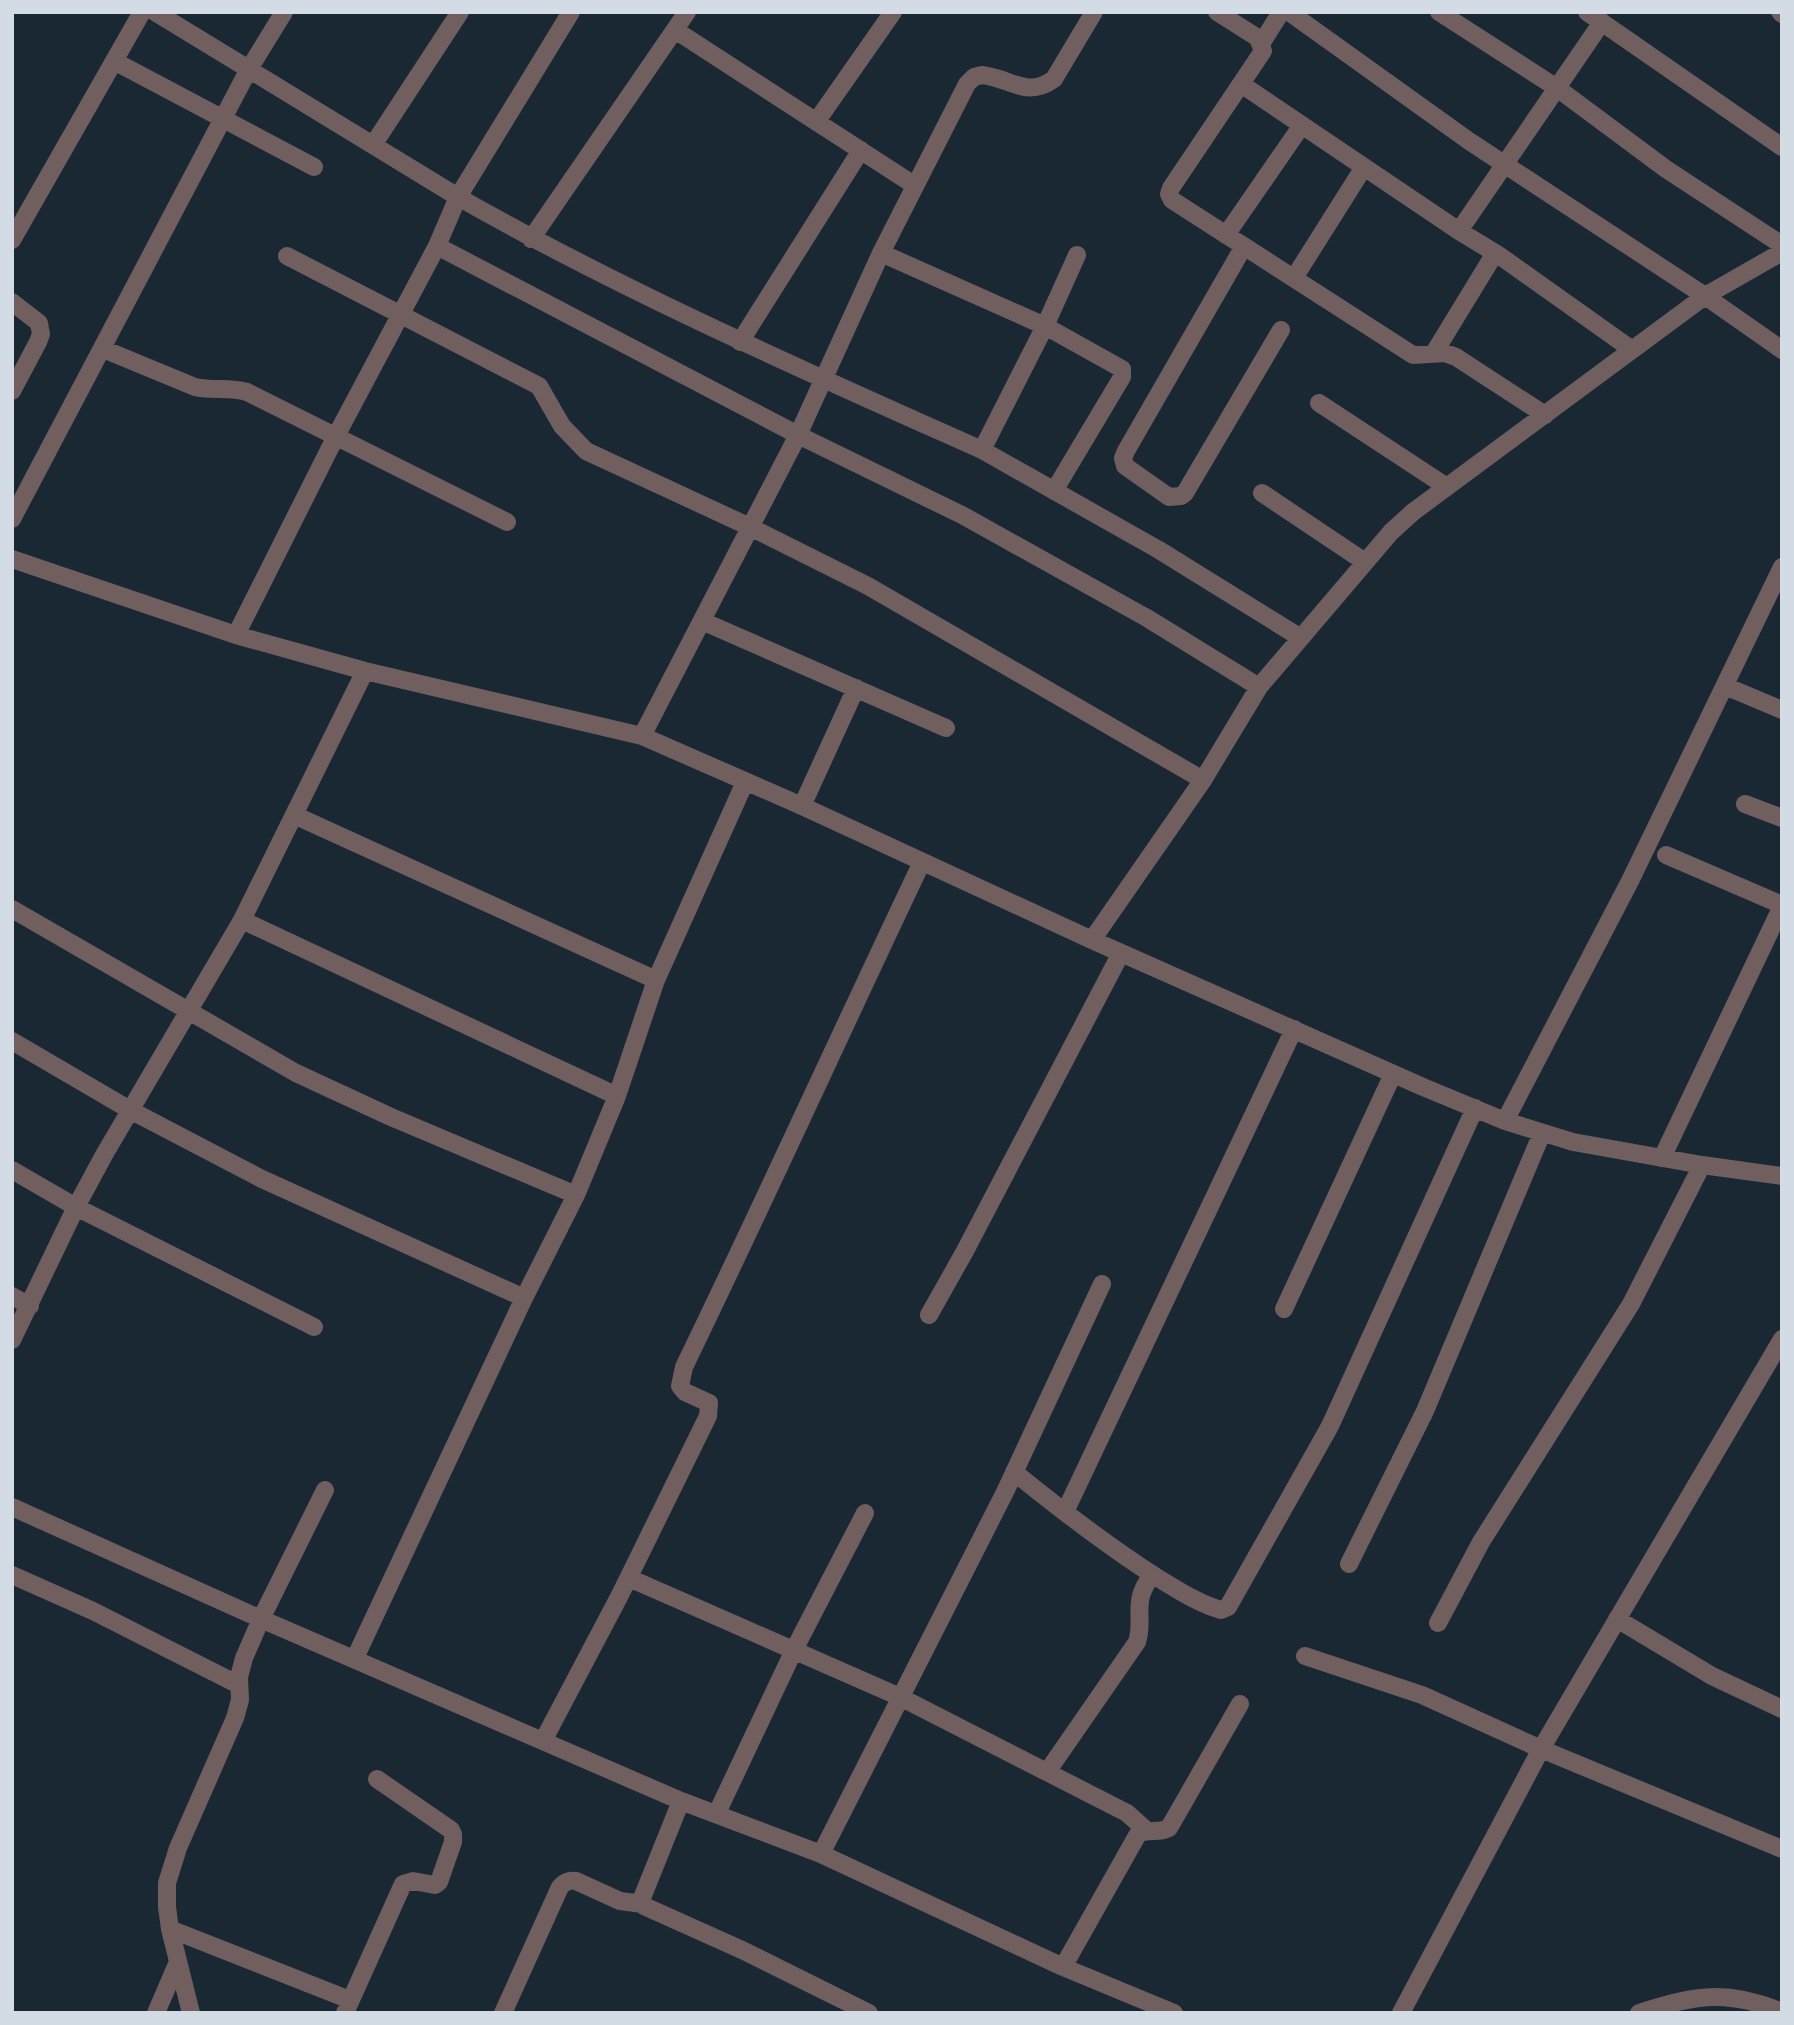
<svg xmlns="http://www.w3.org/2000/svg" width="1794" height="2025" font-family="'Asap Condensed',sans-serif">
<rect width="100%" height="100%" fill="#192833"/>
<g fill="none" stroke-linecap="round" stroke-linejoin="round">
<path stroke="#705f5e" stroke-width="18" d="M 155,12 L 458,197 L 437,246 L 336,436 L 236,635
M 571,12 L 458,197 C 627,293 805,371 982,450 L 1045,326 L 1077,255
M 1217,12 L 1258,38 L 1263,51 L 1171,188 L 1169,194 L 1172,200 L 1413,355 L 1445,353 L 1456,357 L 1545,415
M 1289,12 L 1469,141 L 1705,296 L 1782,350
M 1439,12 L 1557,88 L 1666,169 L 1782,245
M 1587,12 L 1782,147
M 1780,12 L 1782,14
M 675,30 L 914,185
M 1261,44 L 1281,12
M 114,61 L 314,167
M 1241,84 L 1459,231 L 1500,256 L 1631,349
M 816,122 L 893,12
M 373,145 L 460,12
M 1459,231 L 1602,22
M 1226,235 L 1302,125
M 531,239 L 687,12
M 12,240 L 142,12
M 437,246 L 798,435 L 962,515 L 1147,618 L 1259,687
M 1244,246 L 1126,451 L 1123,458 L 1125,466 L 1169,497 L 1181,496 L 1185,493 L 1281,330
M 881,253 L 1045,326 L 1122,369 L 1122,377 L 1054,491
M 287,256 L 539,386 L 562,426 L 586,451 L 750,527 L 868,586 L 1203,780
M 1294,278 L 1364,167
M 12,302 L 39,323 L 41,334 L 38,342 L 12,391
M 740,342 L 861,150
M 103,349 L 195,387 C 212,391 230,387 247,392 L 507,522
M 1434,353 L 1495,253
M 1319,403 L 1447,487
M 982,450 L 1159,550 L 1301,638
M 1262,493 L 1365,562
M 12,519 L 249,69 L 284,12
M 12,559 L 236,635 L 365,671 L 642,736 L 802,806 L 1092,940 L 1423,1087 L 1505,1121 L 1573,1142 L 1702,1165 L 1782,1176
M 702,621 L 946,728
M 1725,686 L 1782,710
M 642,736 L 798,435 L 881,253 L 967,84 L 974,77 L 982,75 C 1011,78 1026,99 1054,79 L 1094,12
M 1745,804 L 1782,818
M 802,806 L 856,688
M 294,815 L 656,980
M 1666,855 L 1782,905
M 12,909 L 296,1073 L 391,1117 L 576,1195
M 242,920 L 617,1096
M 1092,940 L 1203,780 L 1259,687 L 1391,532 L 1413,512 L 1705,296 L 1782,252
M 12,1041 L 130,1110 L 262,1179 L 524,1298
M 1505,1121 L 1630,881 L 1782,567
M 1662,1158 L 1782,906
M 12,1170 L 76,1207 L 314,1327
M 12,1296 L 30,1306
M 1284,1309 L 1393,1074
M 929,1315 L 965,1251 L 1121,953
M 12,1340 L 76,1207 L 104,1155 L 242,920 L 365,671
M 1014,1472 C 1061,1510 1107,1546 1158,1578 C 1178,1590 1199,1604 1221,1610 L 1228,1607 L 1330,1426 L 1475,1108
M 12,1507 L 261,1619 L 681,1801 L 821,1854 L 1063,1967 L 1174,2013
M 1065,1512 L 1294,1029
M 1349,1564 L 1425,1411 L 1542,1133
M 12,1575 L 93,1611 L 239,1685
M 629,1578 L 900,1697 L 1127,1813 L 1147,1831
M 1617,1619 L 1712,1676 L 1782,1709
M 1438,1623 L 1481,1542 L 1631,1304 L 1702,1165
M 1305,1656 L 1422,1695 L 1541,1749 L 1782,1849
M 355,1658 L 524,1298 L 576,1195 L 617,1096 L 656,980 L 745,782
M 543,1741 L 620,1595 L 708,1416 L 709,1403 L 685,1392 L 680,1386 L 684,1367 C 765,1200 842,1030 922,862
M 1047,1772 L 1137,1642 C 1142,1627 1138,1616 1140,1601 C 1141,1591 1147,1582 1152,1574
M 681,1801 L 642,1898 L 644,1906 L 742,1950 L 869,2013
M 717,1813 L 794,1650 L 865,1513
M 821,1854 L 1005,1492 L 1102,1284
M 170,1929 L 350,2000
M 1063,1967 L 1138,1834 C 1148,1828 1159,1834 1169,1828 L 1240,1704
M 156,2013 L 177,1964
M 191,2013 L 170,1929 L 167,1907 L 167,1883 L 178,1848 L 235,1718 L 240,1700 L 239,1677 L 244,1658 L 261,1619 L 325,1490
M 345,2013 L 403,1884 L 413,1881 L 435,1885 L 439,1882 L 453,1842 L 453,1834 L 451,1830 L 377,1779
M 503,2013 L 560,1887 C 565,1882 568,1880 576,1881 L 620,1901 L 643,1904
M 1401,2013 L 1541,1749 L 1782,1339
M 1639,2013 C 1695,1995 1727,1989 1782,2012"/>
</g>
<rect width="1794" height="2025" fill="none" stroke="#d3dce4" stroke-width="28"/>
</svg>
